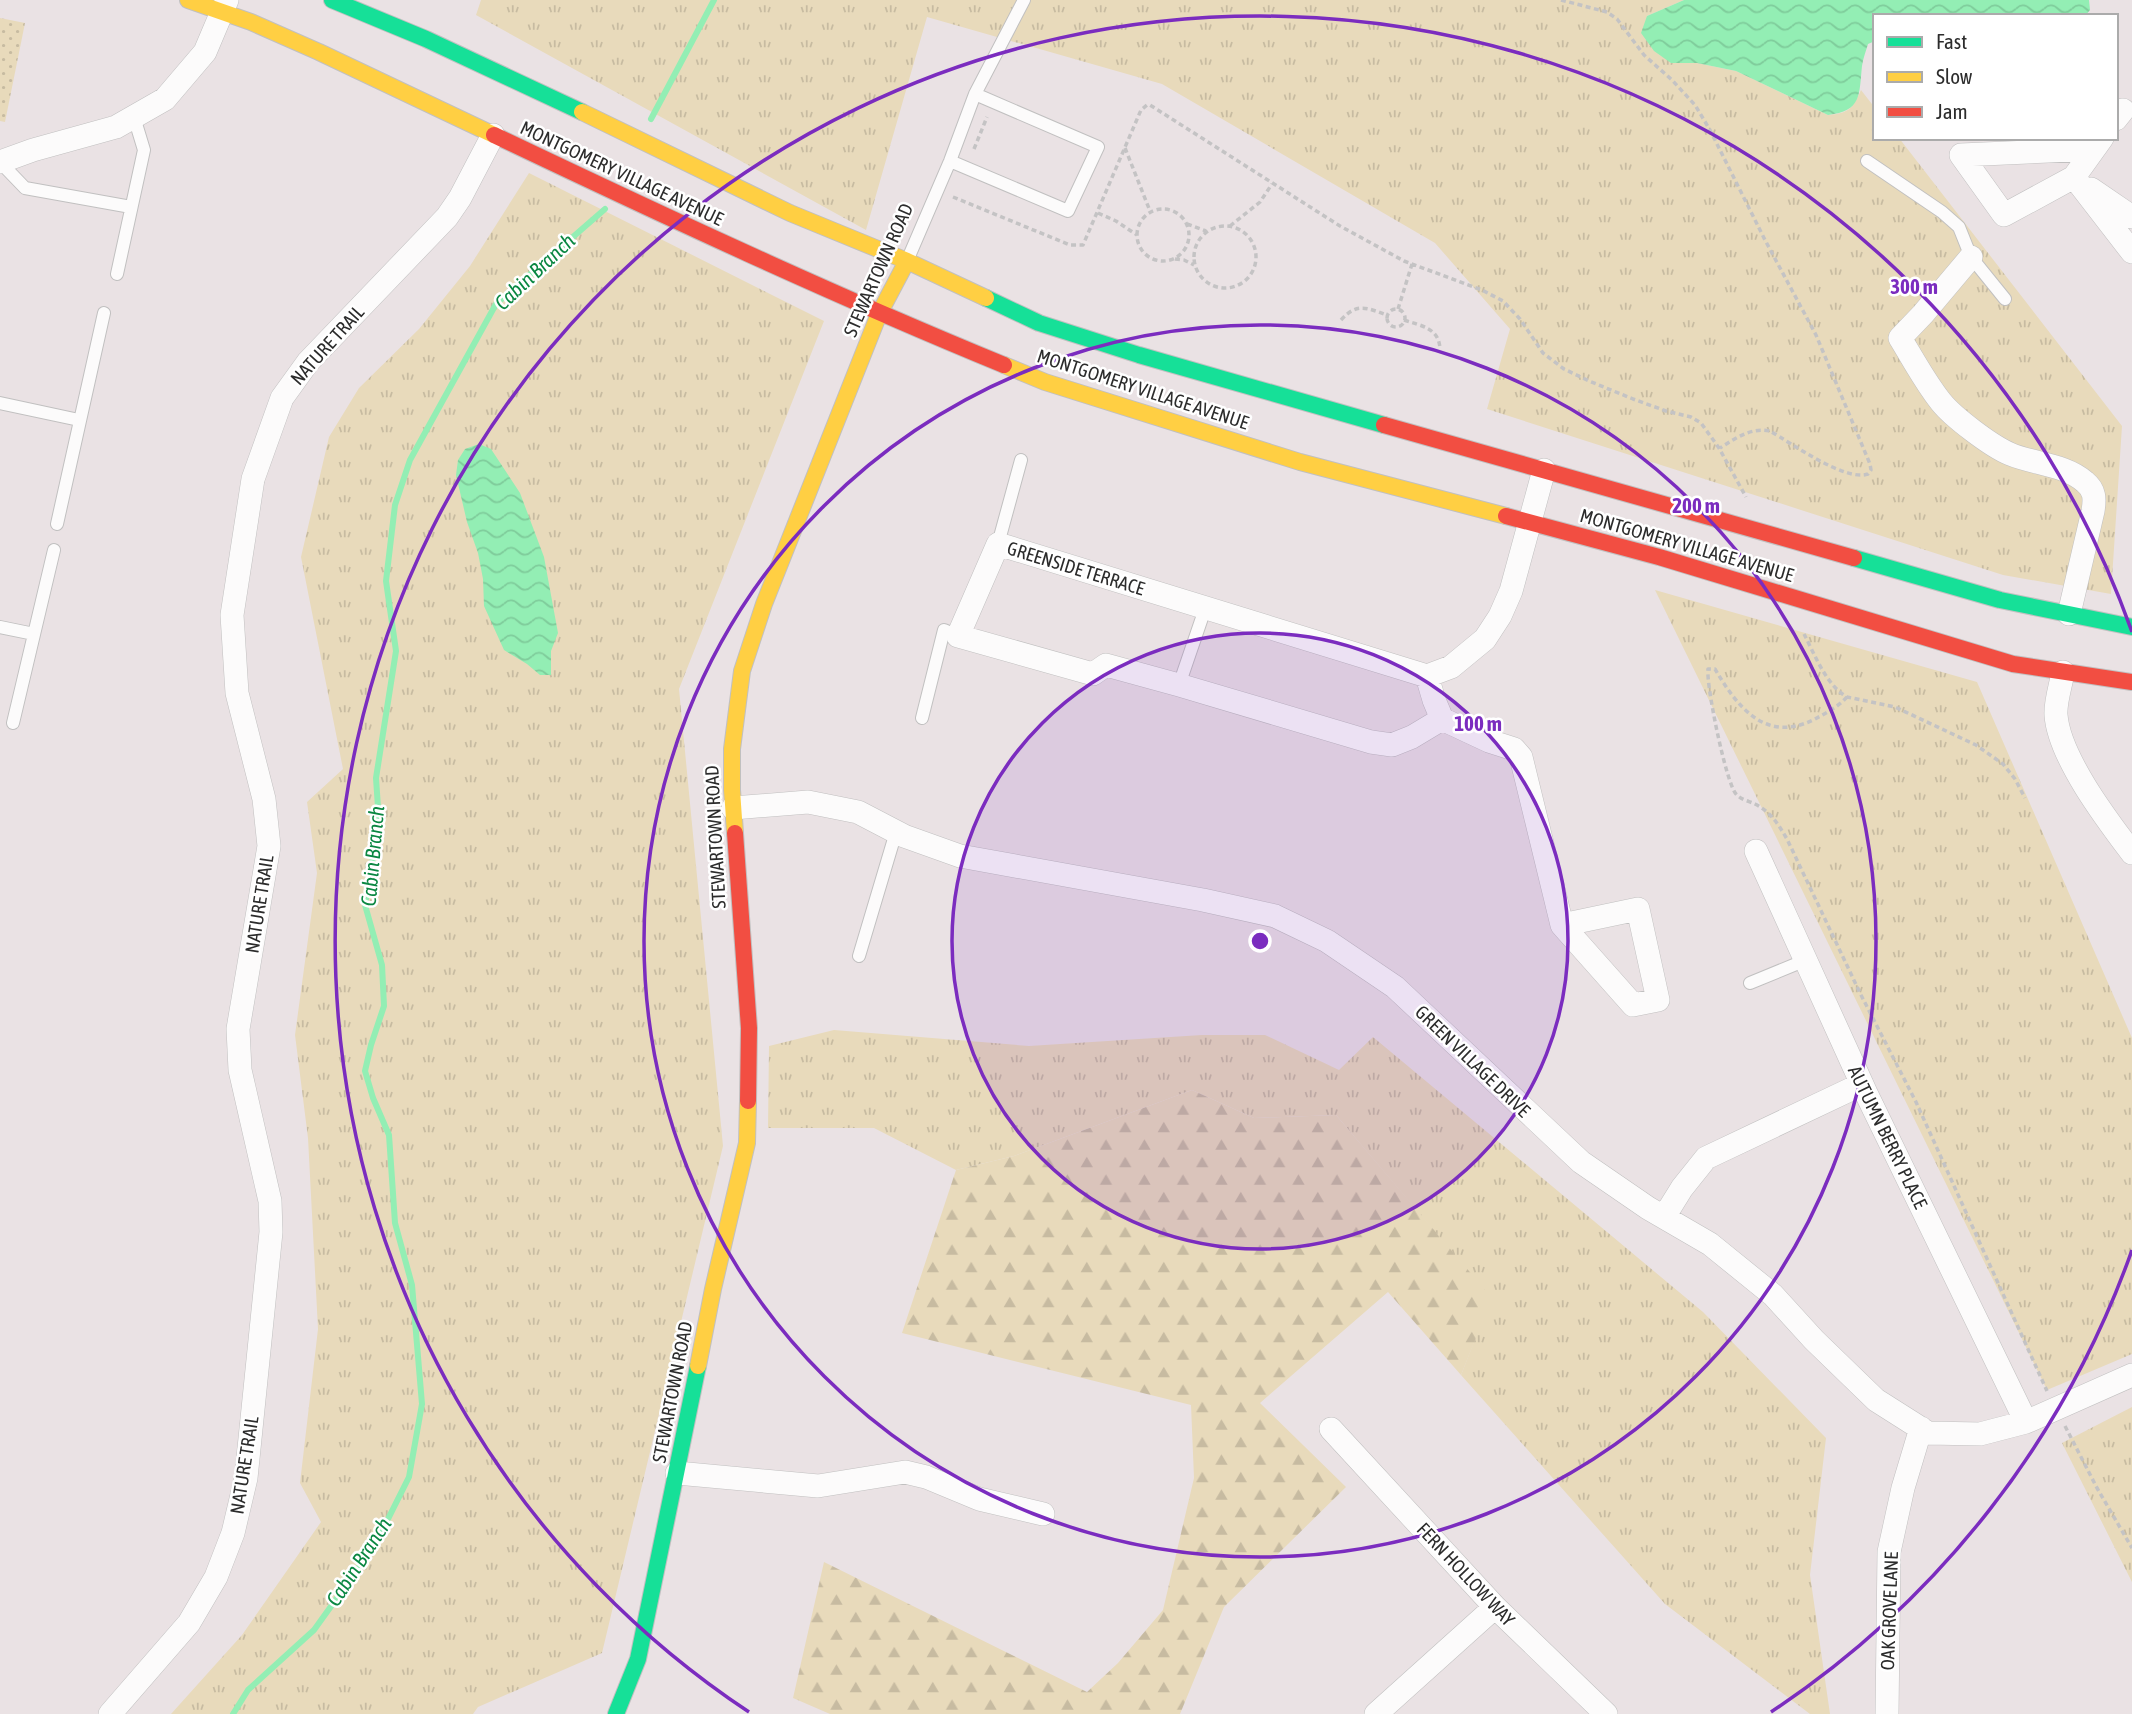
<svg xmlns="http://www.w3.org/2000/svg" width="2132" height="1714" font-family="'Asap Condensed',sans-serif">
<defs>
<pattern id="grass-tufts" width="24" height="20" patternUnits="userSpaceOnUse" patternTransform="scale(1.75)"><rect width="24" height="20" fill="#e8dabb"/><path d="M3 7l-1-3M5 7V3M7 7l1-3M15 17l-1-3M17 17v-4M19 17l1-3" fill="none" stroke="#c7bba1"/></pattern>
<pattern id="forest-firs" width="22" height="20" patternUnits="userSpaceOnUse" patternTransform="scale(1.75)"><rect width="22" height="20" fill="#e8dabb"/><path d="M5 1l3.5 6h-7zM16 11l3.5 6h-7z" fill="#c7bba1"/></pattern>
<pattern id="park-dots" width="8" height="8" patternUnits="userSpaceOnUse" patternTransform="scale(1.75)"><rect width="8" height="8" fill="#e8dabb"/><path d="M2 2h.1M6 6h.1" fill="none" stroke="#c7bba1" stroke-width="1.8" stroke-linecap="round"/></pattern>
<pattern id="water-waves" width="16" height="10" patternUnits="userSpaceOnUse" patternTransform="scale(1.75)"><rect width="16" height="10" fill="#93eeb4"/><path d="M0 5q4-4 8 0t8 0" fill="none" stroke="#7fcc9b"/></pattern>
</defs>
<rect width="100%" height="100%" fill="#eae2e4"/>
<path fill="url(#grass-tufts)" d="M 481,0 L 1684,0 L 1647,16 L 1671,63 L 1697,63 L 1736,71 L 1828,115 C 1849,113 1852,109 1861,90 L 1875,108 L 1875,138 L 1899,138 L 2122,426 L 2111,594 L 2003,575 L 1487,409 L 1510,329 L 1435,243 L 1162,84 L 927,17 L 866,230 L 476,15 Z
M 529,173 L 824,321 L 679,689 L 723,1146 L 602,1653 L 478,1707 L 473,1714 L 171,1714 L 242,1635 L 321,1522 L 300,1483 L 318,1329 L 308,1138 L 295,1035 L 317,873 L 307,802 L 343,769 L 301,557 L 329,437 L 359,388 L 419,329 L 470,266 Z
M 1655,590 L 1977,682 L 2132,1038 L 2132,1354 L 2047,1390 Z
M 834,1030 L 1029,1046 L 1202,1035 L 1265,1035 L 1339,1070 L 1373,1037 L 1703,1312 L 1826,1438 L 1810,1575 L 1830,1714 L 1810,1714 L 1665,1604 L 1461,1375 L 1491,1298 L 1336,1115 L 1254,1118 L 1192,1090 L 1014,1156 L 956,1170 L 874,1128 L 768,1128 L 769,1046 Z
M 2132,1407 L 2132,1582 L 2062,1443 Z"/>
<path fill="url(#forest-firs)" d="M 1192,1090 L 1254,1118 L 1336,1115 L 1492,1298 L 1461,1375 L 1388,1292 L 1260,1403 L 1346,1487 L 1224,1607 L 1180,1714 L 830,1714 L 793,1698 L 824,1562 L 1087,1692 L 1118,1663 L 1163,1610 L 1194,1478 L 1191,1405 L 902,1333 L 956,1170 L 1014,1156 Z"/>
<path fill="url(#park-dots)" d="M 0,18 L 25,23 L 5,122 L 0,121 Z"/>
<path fill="url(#water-waves)" d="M 1684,0 L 2089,0 L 2090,10 L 2085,16 L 1997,16 L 1969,13 L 1950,16 L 1875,16 L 1875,41 L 1868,44 C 1866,51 1863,58 1862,66 C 1859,95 1862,111 1828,115 L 1736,71 L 1697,63 L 1671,63 L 1654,51 L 1641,33 L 1647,16 Z
M 479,444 L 491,449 L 520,493 L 544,557 L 558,633 L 551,651 L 551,675 L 540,675 L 527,664 L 504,650 L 484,606 L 483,579 L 478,553 L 467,522 L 456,475 L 458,460 L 465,449 Z"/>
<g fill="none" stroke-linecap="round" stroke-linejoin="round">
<path stroke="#93eeb4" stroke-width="6" d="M 651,119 L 714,0
M 233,1714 L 248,1690 L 314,1630 L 375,1545 L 409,1477 L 422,1404 L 412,1285 L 395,1223 L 389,1135 L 373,1098 L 365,1071 L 371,1045 L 384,1006 L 382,965 L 365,905 L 379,822 L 376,778 L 396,651 L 386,581 L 395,505 L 410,460 L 496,304 L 605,209"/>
<g stroke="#c1c0c0" stroke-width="14">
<path id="lane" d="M 950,161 L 1068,211 L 1098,147 L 975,94
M 1867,161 L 1942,212 L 1959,227 L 1971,257 L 2005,299
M 0,162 L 25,188 L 131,207
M 907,261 L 950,161 L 975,94 L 1024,0
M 117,274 L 144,150 L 134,117
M 0,403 L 79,420
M 57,524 L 104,313
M 998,544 L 1021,460
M 0,627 L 34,634
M 1179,685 L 1205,609
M 922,718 L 944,630 L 958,636
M 13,723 L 54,550
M 859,956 L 896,832
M 1750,983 L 1806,960"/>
</g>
<g stroke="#c1c0c0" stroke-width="24">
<path id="street" d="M 2116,119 L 2123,110
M 2094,149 L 1961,155 L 2004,215 L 2074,177 L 2102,138
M 0,162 L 33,150 L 116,127 L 165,99 L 205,52 L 227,0
M 2074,177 L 2132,252
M 2091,189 L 2132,217
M 1971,257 L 1923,314 L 1900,338 C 1913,359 1925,382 1941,402 C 1953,417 1991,446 2010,454 C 2033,464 2065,464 2085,482 C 2095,490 2095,499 2093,511 L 2069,614
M 1544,470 L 1511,591 L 1500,616 L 1485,639 L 1451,667 L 1427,676 L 998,544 L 958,636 L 1093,674 L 1106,665 L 1179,685 L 1371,742 L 1392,745 L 1412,737 L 1442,719 L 1489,741 L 1514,749 L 1521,757 L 1562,925 L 1638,909 L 1658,1000 L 1633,1005 L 1562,925
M 2063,672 C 2061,685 2055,702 2056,715 C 2059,757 2107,820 2132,853
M 1427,676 L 1434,700 L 1442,719
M 733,808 L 808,802 L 858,812 L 904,836 L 960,856 L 1203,900 L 1275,916 L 1327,941 L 1395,987 L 1581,1162 L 1648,1208 L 1710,1244 L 1773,1295 L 1814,1340 L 1876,1400 L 1928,1433 L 1980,1434 L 2026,1422 L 2132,1375
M 1756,851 L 1866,1093 L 2026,1422
M 1664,1217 L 1682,1188 L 1706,1158 L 1862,1084
M 1331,1429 L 1495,1607 L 1606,1714
M 677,1473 L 818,1486 L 905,1472 L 926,1477 L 979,1499 L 1043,1514
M 110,1714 L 189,1623 L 216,1577 L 233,1533 L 246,1478 L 271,1232 L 270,1201 L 240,1070 L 238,1029 L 269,846 L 264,799 L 237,693 L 232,615 L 253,479 L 282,398 L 308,362 L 447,217 L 460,198 L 493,135
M 1376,1714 L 1495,1607
M 1887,1714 L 1889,1552 L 1903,1488 L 1921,1428"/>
</g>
<g stroke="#c1c0c0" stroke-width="18">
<path id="fast" d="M 332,0 L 426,39 L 582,112
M 986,298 L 1039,323 L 1139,355 L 1384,425
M 1854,558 L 2000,600 L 2132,627
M 616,1714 L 638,1659 L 698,1366"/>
</g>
<g stroke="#c1c0c0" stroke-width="18">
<path id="slow" d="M 188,0 L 251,22 L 319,52 L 494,135
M 582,112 L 790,213 L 907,261 L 986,298
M 1004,365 L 1045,382 L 1300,462 L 1506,516
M 735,833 L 732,790 L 732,749 L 742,671 L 764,604 L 879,314 L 907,261
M 698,1366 L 713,1289 L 747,1143 L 748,1101"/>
</g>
<g stroke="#c1c0c0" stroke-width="18">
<path id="jam" d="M 494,135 C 662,215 831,294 1004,365
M 1384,425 L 1854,558
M 1506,516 L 1659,557 L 2013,664 L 2132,682
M 735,833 L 749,1028 L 748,1101"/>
</g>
<path stroke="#c4c3c4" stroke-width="3.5" stroke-dasharray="5 3.5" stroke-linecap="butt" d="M 1561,0 L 1607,12 L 1617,19 L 1644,55 L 1672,80 L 1695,105 L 1710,130 L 1765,240 L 1816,335 L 1870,464 L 1871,470 L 1868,474 C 1845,482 1791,443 1770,431 C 1751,427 1736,438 1720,448
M 1125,148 L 1150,211
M 974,149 L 987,117
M 953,197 L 1070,245 L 1083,245 L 1141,110 L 1147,105 L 1150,105 L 1340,226 L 1404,261 L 1482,290 L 1503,301 L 1520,319 L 1543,353 L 1564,369 L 1589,381 L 1633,399 L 1666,411 L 1691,417 L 1701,423 L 1719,448 L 1746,497
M1137 235a26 26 0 1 1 52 0a26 26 0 1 1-52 0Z
M 1098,213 L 1116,221 L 1137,235
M 1187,224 L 1206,231
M1194 257a31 31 0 1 1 62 0a31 31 0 1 1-62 0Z
M 1230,226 L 1260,202 L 1272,184
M 1175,259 L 1184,260 L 1194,265
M 1398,309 L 1412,264
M1387 318a9 9 0 1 1 18 0a9 9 0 1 1-18 0Z
M 1341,320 C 1357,302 1367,308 1387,315
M 1404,320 C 1422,326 1439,328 1440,349
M 1804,634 C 1815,655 1826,685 1847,697 L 1895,707 L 1976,745 L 2003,764 L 2015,779 L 2025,798
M 1847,697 C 1838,707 1826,713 1815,719 C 1766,744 1738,708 1715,669 L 1708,669 C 1706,685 1726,783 1736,794 C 1741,800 1749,801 1755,804 C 1771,812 1778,824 1787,839 L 1861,995 L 1916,1102 L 2047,1391
M 2065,1426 L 2097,1488 L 2132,1548"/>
<use href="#lane" stroke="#fcfbfb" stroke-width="12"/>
<use href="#street" stroke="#fcfbfb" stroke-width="23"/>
<use href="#fast" stroke="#16e098" stroke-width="16"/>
<use href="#slow" stroke="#ffcf43" stroke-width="16"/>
<use href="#jam" stroke="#f24e42" stroke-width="16"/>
</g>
<circle cx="1260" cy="941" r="308" fill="#7b2cbf" fill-opacity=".12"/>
<g fill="none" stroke="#7b2cbf" stroke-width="3.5">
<circle cx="1260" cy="941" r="308"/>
<circle cx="1260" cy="941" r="616"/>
<path d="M2132 1250A925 925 0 0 1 1771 1712M749 1712A925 925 0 1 1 2132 632"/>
</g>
<g text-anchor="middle" stroke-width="5" stroke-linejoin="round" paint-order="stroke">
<g font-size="19" fill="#2c2c2c" stroke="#fff">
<text transform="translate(622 173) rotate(25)" y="7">MONTGOMERY VILLAGE AVENUE</text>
<text transform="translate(878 270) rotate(-66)" y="7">STEWARTOWN ROAD</text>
<text transform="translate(327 345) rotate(-48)" y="7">NATURE TRAIL</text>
<text transform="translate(1143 389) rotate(18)" y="7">MONTGOMERY VILLAGE AVENUE</text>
<text transform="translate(1687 545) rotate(16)" y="7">MONTGOMERY VILLAGE AVENUE</text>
<text transform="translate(1076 568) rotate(17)" y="7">GREENSIDE TERRACE</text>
<text transform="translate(715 837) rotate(-93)" y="7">STEWARTOWN ROAD</text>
<text transform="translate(259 904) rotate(-81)" y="7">NATURE TRAIL</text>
<text transform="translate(1473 1061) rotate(44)" y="7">GREEN VILLAGE DRIVE</text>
<text transform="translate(1888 1137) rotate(64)" y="7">AUTUMN BERRY PLACE</text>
<text transform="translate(672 1392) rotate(-79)" y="7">STEWARTOWN ROAD</text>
<text transform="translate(244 1465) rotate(-81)" y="7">NATURE TRAIL</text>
<text transform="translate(1466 1574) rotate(47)" y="7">FERN HOLLOW WAY</text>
<text transform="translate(1889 1611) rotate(-88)" y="7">OAK GROVE LANE</text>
</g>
<g font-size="21" font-style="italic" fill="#0a8742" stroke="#fff">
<text transform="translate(535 272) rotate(-43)" y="7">Cabin Branch</text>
<text transform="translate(373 856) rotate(-85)" y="7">Cabin Branch</text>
<text transform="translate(359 1562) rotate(-57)" y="7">Cabin Branch</text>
</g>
</g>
<circle cx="1260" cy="941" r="10" fill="#7b2cbf" stroke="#fff" stroke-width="3.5"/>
<g font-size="21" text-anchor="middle" font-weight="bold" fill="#7b2cbf" stroke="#fff" stroke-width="5" stroke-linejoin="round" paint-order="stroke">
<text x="1914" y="294">300 m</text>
<text x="1696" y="513">200 m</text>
<text x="1478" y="731">100 m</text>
</g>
<rect x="1873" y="14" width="245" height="126" fill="#ffffff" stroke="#ababab" stroke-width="2"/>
<rect x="1887" y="37" width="35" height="10" fill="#16e098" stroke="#ababab" stroke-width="2"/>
<text x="1936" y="49" font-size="21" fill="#2c2c2c">Fast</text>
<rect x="1887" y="72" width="35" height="10" fill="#ffcf43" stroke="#ababab" stroke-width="2"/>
<text x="1936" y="84" font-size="21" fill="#2c2c2c">Slow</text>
<rect x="1887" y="107" width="35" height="10" fill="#f24e42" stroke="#ababab" stroke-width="2"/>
<text x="1936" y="119" font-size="21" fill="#2c2c2c">Jam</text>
</svg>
